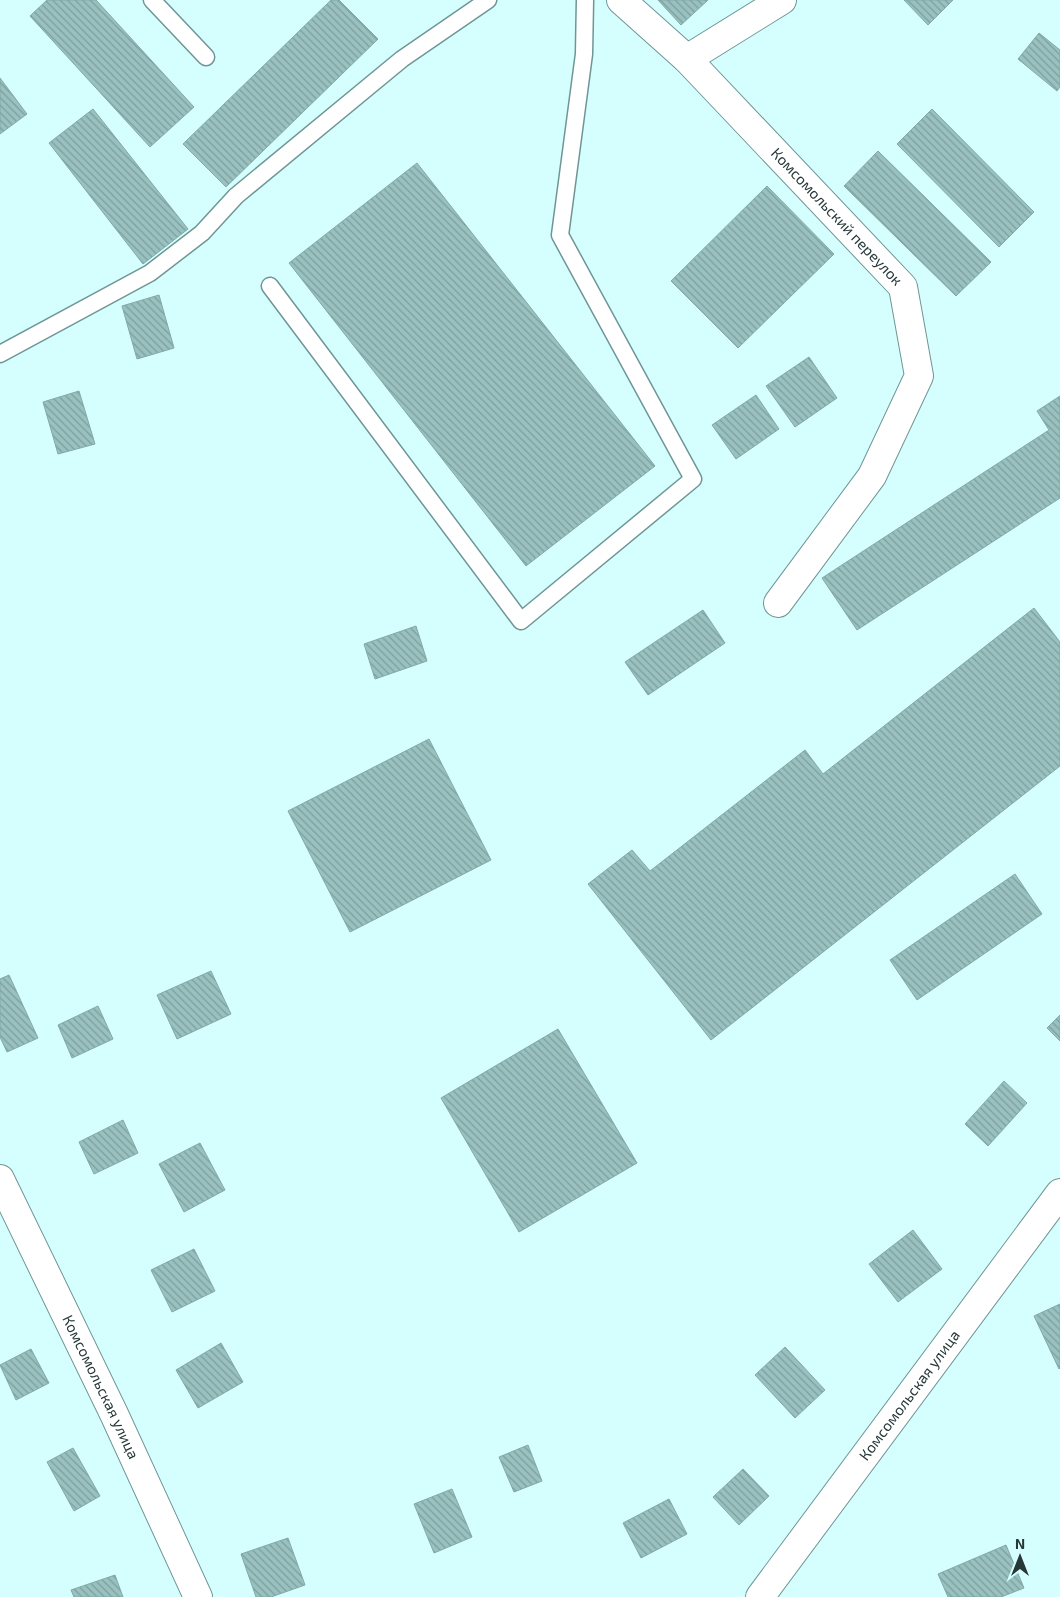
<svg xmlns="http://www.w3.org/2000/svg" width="1060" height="1597" font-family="'Exo 2',sans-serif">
<defs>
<pattern id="building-back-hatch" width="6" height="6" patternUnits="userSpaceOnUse" patternTransform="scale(1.25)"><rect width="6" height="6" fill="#99c1c0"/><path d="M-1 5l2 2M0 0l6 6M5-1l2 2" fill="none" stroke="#7d9e9d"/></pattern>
</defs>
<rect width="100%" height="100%" fill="#d5fffe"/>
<path fill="url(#building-back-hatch)" stroke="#82a9a8" d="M 47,0 L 96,0 L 194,107 L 150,147 L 30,16 Z
M 331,0 L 339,0 L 378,39 L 226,187 L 183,144 Z
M 658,0 L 708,0 L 681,25 Z
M 904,0 L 953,0 L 928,25 Z
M 1039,33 L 1060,50 L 1060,87 L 1057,91 L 1018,59 Z
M 0,78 L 27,114 L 0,134 Z
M 93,109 L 188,229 L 143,264 L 49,143 Z
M 932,109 L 1034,212 L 999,247 L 897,144 Z
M 878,151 L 991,262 L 956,296 L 844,186 Z
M 417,163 L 655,466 L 526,566 L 289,263 Z
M 767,186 L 834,254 L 738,348 L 671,281 Z
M 159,295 L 174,348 L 137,359 L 122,306 Z
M 809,357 L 837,398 L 795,427 L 766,386 Z
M 79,391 L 95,444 L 58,454 L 43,402 Z
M 756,395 L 779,429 L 736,459 L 712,425 Z
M 1060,396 L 1060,498 L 857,630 L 822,578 L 1049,430 L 1037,411 Z
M 1034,608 L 1060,642 L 1060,766 L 711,1040 L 588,884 L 632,850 L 650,871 L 805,750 L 823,774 Z
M 703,610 L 725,643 L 648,695 L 625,662 Z
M 416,626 L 427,661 L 375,679 L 364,644 Z
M 429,739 L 491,860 L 350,932 L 288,811 Z
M 1015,874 L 1042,914 L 917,1000 L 890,960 Z
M 211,971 L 231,1014 L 177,1039 L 157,995 Z
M 9,975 L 38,1038 L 7,1052 L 0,1037 L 0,979 Z
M 98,1006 L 113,1039 L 72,1058 L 58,1025 Z
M 1060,1015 L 1060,1041 L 1047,1028 Z
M 558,1029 L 637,1163 L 519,1232 L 441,1098 Z
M 1004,1081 L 1027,1103 L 988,1146 L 965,1124 Z
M 123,1120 L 138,1153 L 94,1174 L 79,1142 Z
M 200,1143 L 225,1190 L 184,1212 L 159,1164 Z
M 913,1230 L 942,1269 L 898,1302 L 869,1264 Z
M 194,1249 L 215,1291 L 172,1312 L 151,1270 Z
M 1060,1304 L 1060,1368 L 1059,1369 L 1034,1316 Z
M 221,1343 L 243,1382 L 198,1408 L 176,1370 Z
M 785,1347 L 825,1390 L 795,1418 L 755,1375 Z
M 31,1349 L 49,1383 L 16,1400 L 0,1365 Z
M 528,1445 L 542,1481 L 514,1492 L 499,1457 Z
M 73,1448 L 100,1496 L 74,1511 L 47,1462 Z
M 743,1469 L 769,1496 L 739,1525 L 713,1497 Z
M 452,1489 L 472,1537 L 434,1553 L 414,1504 Z
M 669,1499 L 687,1534 L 641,1558 L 623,1523 Z
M 288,1538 L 305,1585 L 271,1597 L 256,1597 L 241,1554 Z
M 1006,1545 L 1024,1588 L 1001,1597 L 948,1597 L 938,1574 Z
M 115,1575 L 123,1597 L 74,1597 L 71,1590 Z"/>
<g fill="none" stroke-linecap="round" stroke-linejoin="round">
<g stroke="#6f9695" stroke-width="19">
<path id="service" d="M 152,0 L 206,57
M 270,286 L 521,621 L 693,479 L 560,235 L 584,54 L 585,0
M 0,354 L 150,273 L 202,233 L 236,196 L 402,59 L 488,0"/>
</g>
<g stroke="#6f9695" stroke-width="30">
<g id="minor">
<path id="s1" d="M 621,0 L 687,59 L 903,287 L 919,376 L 872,476 L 778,603"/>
<path d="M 687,59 L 782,0"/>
<path id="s2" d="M 0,1179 L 114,1414 L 198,1597"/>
<path id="s3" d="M 760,1597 L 1060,1193"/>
</g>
</g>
<use href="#service" stroke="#fff" stroke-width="16"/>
<use href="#minor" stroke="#fff" stroke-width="28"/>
</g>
<g text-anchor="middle" stroke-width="4" stroke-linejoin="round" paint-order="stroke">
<g font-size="15" fill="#273737" stroke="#d5fffe">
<text dy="5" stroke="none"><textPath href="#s1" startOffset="306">Комсомольский переулок</textPath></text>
<text dy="5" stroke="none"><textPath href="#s2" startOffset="231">Комсомольская улица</textPath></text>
<text dy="5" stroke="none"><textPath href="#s3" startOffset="251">Комсомольская улица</textPath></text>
</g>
</g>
<g transform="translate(1020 1557)" stroke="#d5fffe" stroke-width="4" paint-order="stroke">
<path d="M0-4L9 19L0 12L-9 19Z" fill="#273737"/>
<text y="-8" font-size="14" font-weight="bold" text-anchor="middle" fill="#273737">N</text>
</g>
</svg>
